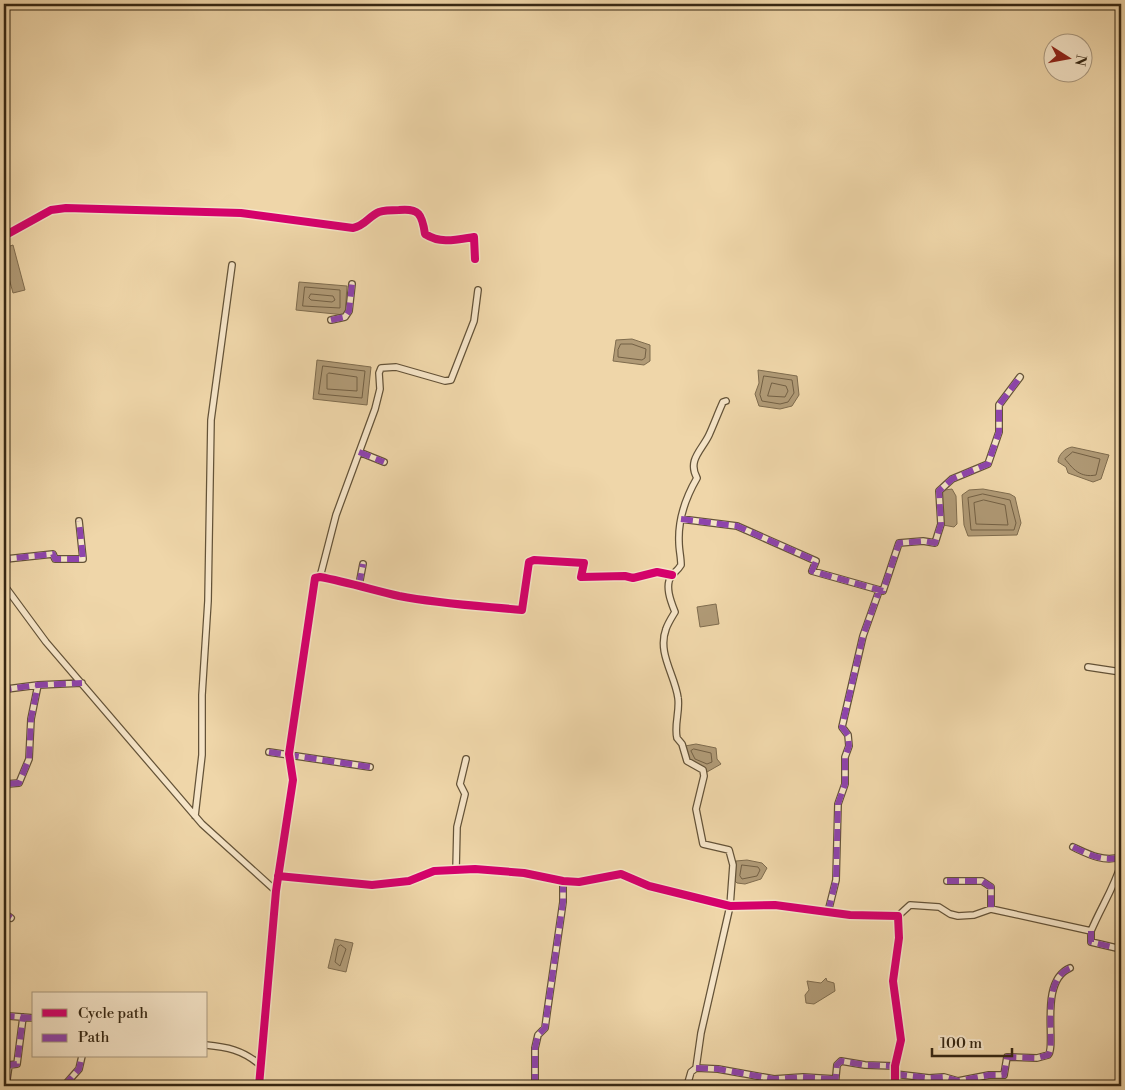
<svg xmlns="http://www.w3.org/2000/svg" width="1125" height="1090" font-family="'Libre Bodoni',serif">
<rect width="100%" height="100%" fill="#efd6a9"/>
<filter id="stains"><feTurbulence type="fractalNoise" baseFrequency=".004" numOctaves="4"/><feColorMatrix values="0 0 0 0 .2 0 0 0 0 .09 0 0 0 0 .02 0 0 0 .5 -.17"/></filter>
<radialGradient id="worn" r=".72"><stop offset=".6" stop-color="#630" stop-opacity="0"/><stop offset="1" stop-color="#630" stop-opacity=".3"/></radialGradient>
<path fill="#b09a76" stroke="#7f6c4e" d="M 13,245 L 25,290 L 13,293 L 4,260 L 4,248 Z
M 299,282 L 347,286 L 345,315 L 296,310 Z
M 632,339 L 650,345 L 650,361 L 644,365 L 613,361 L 616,340 Z
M 317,360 L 371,367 L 367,405 L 313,399 Z
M 758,370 L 797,376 L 799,395 L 792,406 L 780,409 L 759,406 L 755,394 L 759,383 Z
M 1072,447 L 1109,455 L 1101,479 L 1093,482 L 1068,473 L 1066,467 L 1058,462 C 1058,455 1065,448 1072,447 Z
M 952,489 L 956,496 L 957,524 L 954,527 L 943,525 L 942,493 L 945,490 Z
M 983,489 L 1010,494 L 1015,497 L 1021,523 L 1017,535 L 968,536 L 964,525 L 962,495 L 969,490 Z
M 716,604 L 719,624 L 700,627 L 697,607 Z
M 696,744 L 716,748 L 717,759 L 721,764 L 707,772 L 689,760 L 685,746 Z
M 747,860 L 762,863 L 767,868 L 761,879 L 745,884 L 737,883 L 735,881 L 736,861 Z
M 335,939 L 353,943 L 346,972 L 328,968 Z
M 826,978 L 827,981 L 834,983 L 835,991 L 814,1004 L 806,1003 L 805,995 L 809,990 L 807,981 L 821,983 Z"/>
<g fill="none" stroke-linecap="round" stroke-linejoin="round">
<path stroke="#736044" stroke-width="1" d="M 305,287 L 340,290 L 340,308 L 303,306 Z
M 311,294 L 333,296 L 335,300 L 332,302 L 311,300 L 309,298 Z
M 621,344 L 632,344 L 646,349 L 645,358 L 642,360 L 618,357 L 618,350 Z
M 323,366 L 365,371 L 362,398 L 319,394 Z
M 329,373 L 357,377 L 357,391 L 327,389 L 327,375 Z
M 764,376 L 792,380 L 794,393 L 788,402 L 780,404 L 762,401 L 760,395 Z
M 772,383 L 786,386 L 788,391 L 785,397 L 768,396 Z
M 1073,452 L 1100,459 L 1096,475 C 1080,478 1073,469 1065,459 Z
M 983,494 L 1010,500 L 1016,523 L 1014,530 L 971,530 L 968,498 Z
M 984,500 L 1005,505 L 1008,525 L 976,524 L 974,503 Z
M 694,749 L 711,753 L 712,762 L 707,764 L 695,759 L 691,751 Z
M 742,865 L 758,867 L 760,870 L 757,876 L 742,879 L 740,876 Z
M 341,945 L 346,949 L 340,966 L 335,962 L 338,947 Z"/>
<g stroke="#645338" stroke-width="8">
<path id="minor" d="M 4,236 L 51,210 L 66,208 L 241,213 L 353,228 C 365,226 369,216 379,212 C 385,210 393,210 399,210 C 419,208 422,214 425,234 C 441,244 455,240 474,237 L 475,259
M 331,320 L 345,317 L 349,311 L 352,284
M 359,452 L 384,462
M 681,519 L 737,526 L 816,561 L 812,571 L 883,591 L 899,543 L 923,541 L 935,543 L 941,524 L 939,491 L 952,479 L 988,464 L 999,432 L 999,405 L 1020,377
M 4,566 L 6,559 L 53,554 L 55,559 L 83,559 L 79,521
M 320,577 L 336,515 L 375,409 L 380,389 L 379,373 L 381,368 L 396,367 L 445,381 L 451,380 L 474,321 L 478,290
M 4,585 L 46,642 L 202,824 L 276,891
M 359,585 L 363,564
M 1088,667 L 1121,672
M 4,696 L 7,689 L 38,685
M 269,752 L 370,767
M 4,799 L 7,784 L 19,783 L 29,759 L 31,719 L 38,685 L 82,683
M 195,816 L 202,755 L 202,695 L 208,601 L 211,420 L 232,265
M 1073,847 C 1090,855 1103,862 1121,857
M 456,870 L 457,827 L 465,794 L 460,784 L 466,759
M 278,876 L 372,885 L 409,881 L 434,871 L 475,869 L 524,873 L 563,881 L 579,882 L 621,874 L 649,886 L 730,906 L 775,905 L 850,915 L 898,916 L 899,938 L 893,981 L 901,1040 L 895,1066 L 895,1086
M 947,881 L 982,881 L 991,887 L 991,909
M 828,912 L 836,880 L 838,804 L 845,784 L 845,757 L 849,746 L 848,735 L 842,727 L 863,636 L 879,591
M 4,913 L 11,918
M 898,916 L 910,905 L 939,907 L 950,914 L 958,916 L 974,915 L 991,909 L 1091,931 C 1101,907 1114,888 1121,864
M 1091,931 L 1091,942 L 1121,949
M 4,1012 L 9,1016 L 34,1018
M 206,1045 C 227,1047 242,1050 259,1064
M 696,1068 L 718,1069 L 774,1079 L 803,1077 L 835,1079
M 895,1074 L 929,1078 L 944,1077 L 958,1081 L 989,1075 L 1004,1075 L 1007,1057 L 1037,1058 L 1048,1055 C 1057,1047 1038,981 1070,968
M 6,1086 L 9,1065 L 17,1064 L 23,1017
M 64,1086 L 79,1069 L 82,1056
M 259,1086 L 276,891 L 293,780 L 289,754 L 315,578 L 320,577 C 347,582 373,590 399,596 C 440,604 481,606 522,610 L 529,562 L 534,560 L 584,563 L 581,577 L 625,576 L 633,578 L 657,572 L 672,575
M 535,1086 L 535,1048 L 538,1035 L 545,1028 L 547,1013 L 563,902 L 563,881
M 687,1086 L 691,1072 L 696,1068 L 701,1033 L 730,906 L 733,865 L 729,850 L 703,844 L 696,809 L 704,776 L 703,770 L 687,761 L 682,744 L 677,738 C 674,725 680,711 678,698 C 675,675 657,653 666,629 C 668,623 672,617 675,612 C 671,602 664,585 672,575 C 676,571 678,570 681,565 C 681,557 679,550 679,542 C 678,519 686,497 697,478 C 687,460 702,450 709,435 C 714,424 718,413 723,402 L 726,401
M 835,1086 L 837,1065 L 841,1061 L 865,1065 L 895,1066"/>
</g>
<use href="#minor" stroke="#f5e4c7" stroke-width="5.5"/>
<path stroke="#8e44ad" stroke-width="6" stroke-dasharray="12 6" stroke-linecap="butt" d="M 331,320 L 345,317 L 349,311 L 352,284
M 359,452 L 384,462
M 681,519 L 737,526 L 816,561 L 812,571 L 883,591 L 899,543 L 923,541 L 935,543 L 941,524 L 939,491 L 952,479 L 988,464 L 999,432 L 999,405 L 1020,377
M 4,566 L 6,559 L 53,554 L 55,559 L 83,559 L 79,521
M 359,585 L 363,564
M 4,696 L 7,689 L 38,685
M 269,752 L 370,767
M 4,799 L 7,784 L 19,783 L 29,759 L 31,719 L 38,685 L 82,683
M 1073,847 C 1090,855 1103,862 1121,857
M 947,881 L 982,881 L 991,887 L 991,909
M 828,912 L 836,880 L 838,804 L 845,784 L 845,757 L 849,746 L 848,735 L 842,727 L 863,636 L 879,591
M 4,913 L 11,918
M 1091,931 L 1091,942 L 1121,949
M 4,1012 L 9,1016 L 34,1018
M 696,1068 L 718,1069 L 774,1079 L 803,1077 L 835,1079
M 895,1074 L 929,1078 L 944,1077 L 958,1081 L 989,1075 L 1004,1075 L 1007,1057 L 1037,1058 L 1048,1055 C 1057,1047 1038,981 1070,968
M 6,1086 L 9,1065 L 17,1064 L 23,1017
M 64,1086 L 79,1069 L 82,1056
M 535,1086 L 535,1048 L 538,1035 L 545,1028 L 547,1013 L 563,902 L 563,881
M 835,1086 L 837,1065 L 841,1061 L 865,1065 L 895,1066"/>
<g stroke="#f5e4c7" stroke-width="11">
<path id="cycleway" d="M 4,236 L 51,210 L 66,208 L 241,213 L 353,228 C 365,226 369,216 379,212 C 385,210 393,210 399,210 C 419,208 422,214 425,234 C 441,244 455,240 474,237 L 475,259
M 278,876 L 372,885 L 409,881 L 434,871 L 475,869 L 524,873 L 563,881 L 579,882 L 621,874 L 649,886 L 730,906 L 775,905 L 850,915 L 898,916 L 899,938 L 893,981 L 901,1040 L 895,1066 L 895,1086
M 259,1086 L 276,891 L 293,780 L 289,754 L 315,578 L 320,577 C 347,582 373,590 399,596 C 440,604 481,606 522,610 L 529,562 L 534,560 L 584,563 L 581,577 L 625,576 L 633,578 L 657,572 L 672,575"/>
</g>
<use href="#cycleway" stroke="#d6006c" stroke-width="8"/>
</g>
<rect width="1125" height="1090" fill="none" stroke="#efd6a9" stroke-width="20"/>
<rect x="5" y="5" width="1115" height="1080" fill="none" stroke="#362713" stroke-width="2.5"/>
<rect x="10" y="10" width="1105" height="1070" fill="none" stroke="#362713"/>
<rect x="32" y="992" width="175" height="65" fill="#f5e4c7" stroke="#a9987f"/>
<rect x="42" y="1009" width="25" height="8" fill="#d6006c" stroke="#a9987f"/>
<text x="78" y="1018" font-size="15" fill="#362713">Cycle path</text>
<rect x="42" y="1034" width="25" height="8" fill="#8e44ad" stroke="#a9987f"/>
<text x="78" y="1042" font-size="15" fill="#362713">Path</text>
<g transform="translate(1068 58) rotate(101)"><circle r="24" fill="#f5e4c7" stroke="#a9987f"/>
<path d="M0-4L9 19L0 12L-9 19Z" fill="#8f2418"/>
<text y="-8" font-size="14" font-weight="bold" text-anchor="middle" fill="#362713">N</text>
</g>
<path d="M932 1048v8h80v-8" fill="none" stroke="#362713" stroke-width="2.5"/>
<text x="940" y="1048" font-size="15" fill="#362713" stroke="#f5e4c7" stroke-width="4" paint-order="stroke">100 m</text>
<rect width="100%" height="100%" filter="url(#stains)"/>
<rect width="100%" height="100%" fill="url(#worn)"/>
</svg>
